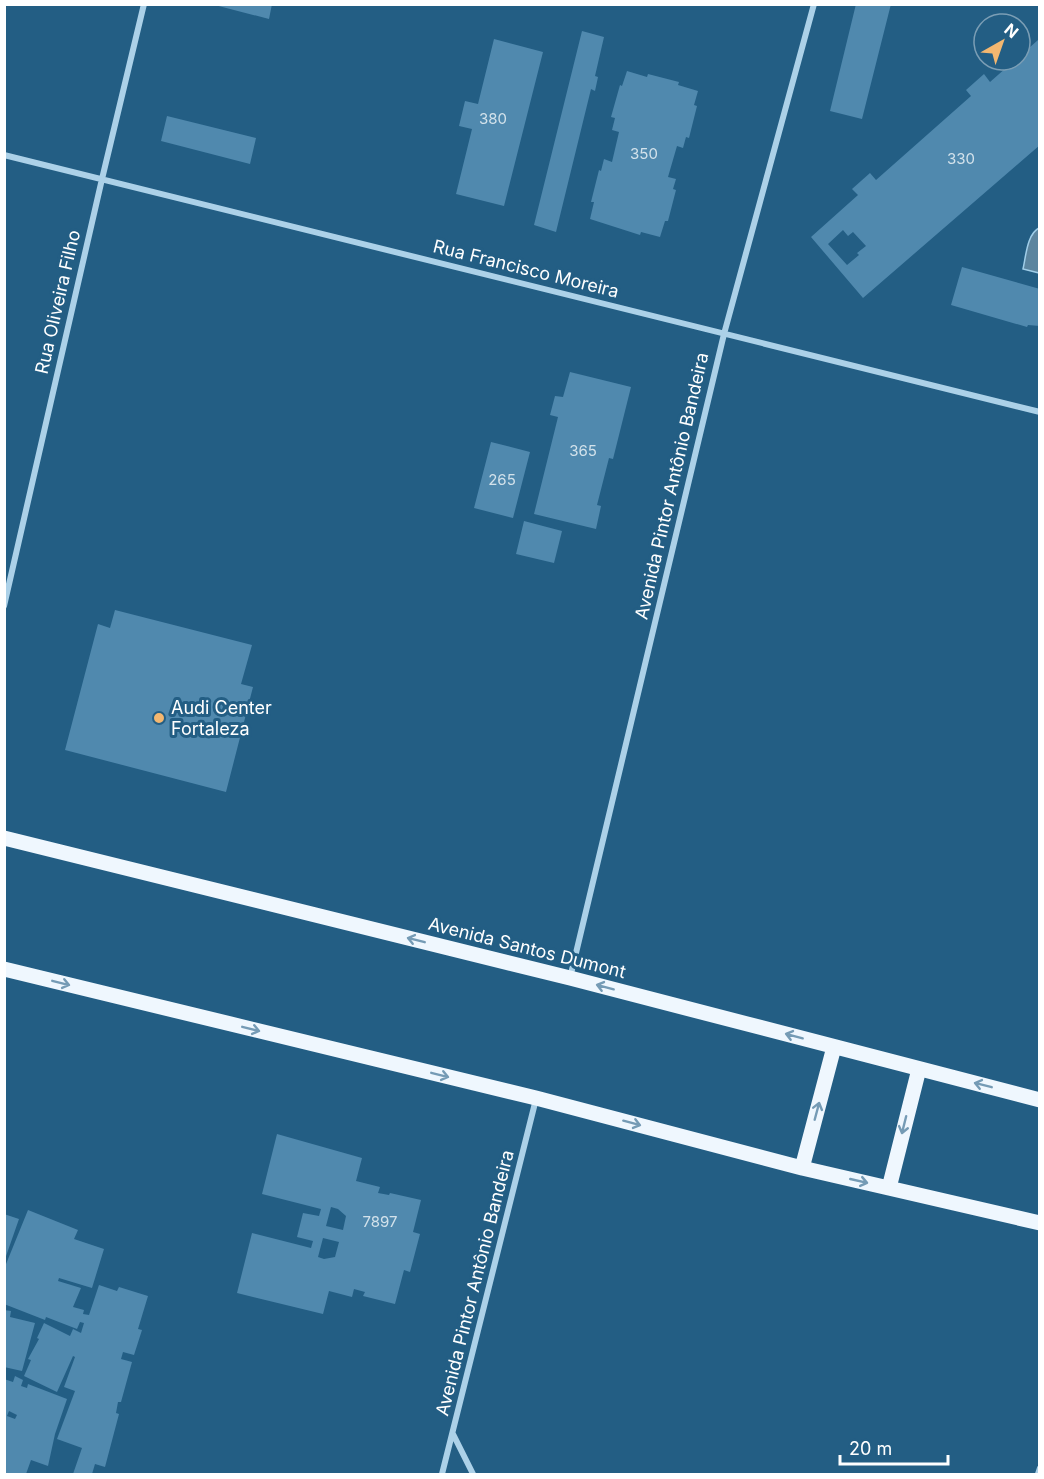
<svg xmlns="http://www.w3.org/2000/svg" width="1044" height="1479" font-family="Inter,sans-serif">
<rect width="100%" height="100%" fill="#235e84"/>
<path fill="#5c859f" stroke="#a0cee9" stroke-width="1.5" d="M 1039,228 L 1039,273 L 1023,269 C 1026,256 1027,234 1039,228 Z"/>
<path fill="#5089ae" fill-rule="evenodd" d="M 211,4 L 272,4 L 269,19 Z
M 856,4 L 891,4 L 862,119 L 830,111 Z
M 582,31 L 604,37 L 595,76 L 598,77 L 595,91 L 591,89 L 556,232 L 534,225 Z
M 494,39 L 543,52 L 504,206 L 456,194 L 472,129 L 459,126 L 465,101 L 478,104 Z
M 1038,40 L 1040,42 L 1040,145 L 863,298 L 811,237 L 858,195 L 852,189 L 870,173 L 876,180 L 971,96 L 966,90 L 984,74 L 990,82 L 1015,60 L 1020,60 L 1020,56 ZM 843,230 L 848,236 L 853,232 L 866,246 L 857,253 L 859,255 L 847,265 L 828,244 Z
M 627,71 L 647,77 L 648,74 L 679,82 L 678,85 L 698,91 L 694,105 L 697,106 L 689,138 L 686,137 L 683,148 L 677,146 L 668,177 L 676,179 L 673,189 L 676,190 L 668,221 L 665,221 L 660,237 L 641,232 L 640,235 L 590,219 L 594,202 L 591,202 L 599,170 L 601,171 L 604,159 L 612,162 L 619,132 L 612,130 L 615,118 L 611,117 L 620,85 L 622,86 Z
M 167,116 L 256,138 L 250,164 L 161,141 Z
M 962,267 L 1040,289 L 1040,326 L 1028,325 L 1027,327 L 951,305 Z
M 570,372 L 631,387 L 613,459 L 609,458 L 597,505 L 601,506 L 596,529 L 534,514 L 558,417 L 550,415 L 555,396 L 563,397 Z
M 491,442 L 530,452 L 513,518 L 474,508 Z
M 524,521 L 562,531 L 554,563 L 516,554 Z
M 115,610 L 252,645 L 241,684 L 253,687 L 226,792 L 65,750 L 98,624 L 110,628 Z
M 277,1134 L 362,1158 L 356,1181 L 380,1187 L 378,1193 L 389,1195 L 390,1193 L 421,1200 L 413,1232 L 420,1234 L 410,1272 L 404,1270 L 395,1304 L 363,1296 L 365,1292 L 354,1289 L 352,1297 L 329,1291 L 323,1314 L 237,1293 L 252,1233 L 311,1248 L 313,1241 L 297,1237 L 303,1213 L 319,1216 L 321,1209 L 262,1194 ZM 331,1207 L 338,1209 L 346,1216 L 343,1230 L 326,1226 ZM 323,1238 L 339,1242 L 335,1257 L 324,1259 L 318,1257 Z
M 28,1210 L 78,1230 L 74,1239 L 104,1249 L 92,1288 L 59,1278 L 58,1281 L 81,1288 L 73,1307 L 84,1310 L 83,1314 L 89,1315 L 99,1285 L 117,1291 L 119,1287 L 148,1296 L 138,1329 L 142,1330 L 134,1355 L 123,1352 L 121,1359 L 132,1362 L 121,1402 L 118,1402 L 116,1413 L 119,1414 L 105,1467 L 95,1464 L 92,1474 L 73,1474 L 82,1448 L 57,1439 L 75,1391 L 64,1387 L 75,1357 L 73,1356 L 57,1392 L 24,1376 L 31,1360 L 28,1359 L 39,1339 L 37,1338 L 44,1323 L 70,1336 L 73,1329 L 81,1333 L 84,1323 L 80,1322 L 77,1329 L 46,1317 L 45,1320 L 4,1304 L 4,1269 Z
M 4,1214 L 19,1219 L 5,1259 L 4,1259 Z
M 4,1310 L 11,1311 L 10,1317 L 35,1323 L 22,1371 L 4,1367 Z
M 15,1376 L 23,1380 L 21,1386 L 27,1388 L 28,1384 L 67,1399 L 55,1434 L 48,1466 L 31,1460 L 26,1474 L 4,1474 L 4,1379 L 13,1382 ZM 9,1411 L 17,1415 L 15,1419 L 7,1416 Z"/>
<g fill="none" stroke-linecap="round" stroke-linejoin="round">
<path stroke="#acd1e8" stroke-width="6" d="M 4,155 L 1040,412
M 4,606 L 102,179 L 144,4
M 570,978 L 724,334 L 814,4
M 453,1434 L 473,1474
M 442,1474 L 536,1099
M 1038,1474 L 1040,1468"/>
<path stroke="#eff7fe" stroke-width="15" d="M 4,838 L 570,978 L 1040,1100
M 4,969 L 536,1098 L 802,1168 L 1040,1223
M 802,1168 L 834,1047
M 889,1188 L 919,1069"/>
</g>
<defs><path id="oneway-shaft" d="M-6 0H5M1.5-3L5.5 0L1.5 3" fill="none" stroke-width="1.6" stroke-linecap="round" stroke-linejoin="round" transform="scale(1.5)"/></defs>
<g stroke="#759bb5">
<use href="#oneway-shaft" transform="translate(416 940) rotate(-166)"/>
<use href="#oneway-shaft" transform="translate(61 983) rotate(14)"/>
<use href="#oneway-shaft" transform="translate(605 987) rotate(-165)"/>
<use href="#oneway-shaft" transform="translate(251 1029) rotate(14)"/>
<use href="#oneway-shaft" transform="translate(794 1036) rotate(-165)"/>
<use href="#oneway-shaft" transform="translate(440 1075) rotate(14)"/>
<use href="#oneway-shaft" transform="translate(983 1085) rotate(-166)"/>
<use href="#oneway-shaft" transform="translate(817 1111) rotate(-75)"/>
<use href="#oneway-shaft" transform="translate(632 1123) rotate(15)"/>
<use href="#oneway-shaft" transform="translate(904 1125) rotate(104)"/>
<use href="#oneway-shaft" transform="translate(859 1181) rotate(13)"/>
</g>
<circle fill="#f3b770" stroke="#235e84" stroke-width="2" cx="159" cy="718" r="6"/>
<g text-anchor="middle" stroke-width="6" stroke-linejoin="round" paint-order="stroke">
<g font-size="15" fill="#d3e2eb">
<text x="493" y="124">380</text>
<text x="644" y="159">350</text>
<text x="961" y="164">330</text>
<text x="583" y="456">365</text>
<text x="502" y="485">265</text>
<text x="380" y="1227">7897</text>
</g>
<g font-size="18" fill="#fff" stroke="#235e84">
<text transform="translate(526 269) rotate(14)" y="6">Rua Francisco Moreira</text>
<text transform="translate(58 302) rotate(-77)" y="6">Rua Oliveira Filho</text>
<text transform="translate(672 486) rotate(-77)" y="6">Avenida Pintor Antônio Bandeira</text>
<text transform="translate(527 948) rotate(14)" y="6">Avenida Santos Dumont</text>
<text transform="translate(475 1283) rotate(-76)" y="6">Avenida Pintor Antônio Bandeira</text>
</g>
<g font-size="18" fill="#fff" stroke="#235e84" text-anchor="start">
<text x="171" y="714">Audi Center<tspan x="171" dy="21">Fortaleza</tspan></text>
</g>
</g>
<rect width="1044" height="1479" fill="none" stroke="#ffffff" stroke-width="12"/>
<g transform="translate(1002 42) rotate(40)"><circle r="28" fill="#235e84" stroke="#7b9eb5" stroke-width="1.5"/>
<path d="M0-4.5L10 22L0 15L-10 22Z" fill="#f3b770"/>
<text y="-9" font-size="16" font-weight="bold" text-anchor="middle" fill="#ffffff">N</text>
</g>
<path d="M840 1455v9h108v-9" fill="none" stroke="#ffffff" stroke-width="3"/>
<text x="849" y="1455" font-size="18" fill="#ffffff" stroke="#235e84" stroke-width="4.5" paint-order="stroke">20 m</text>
</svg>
